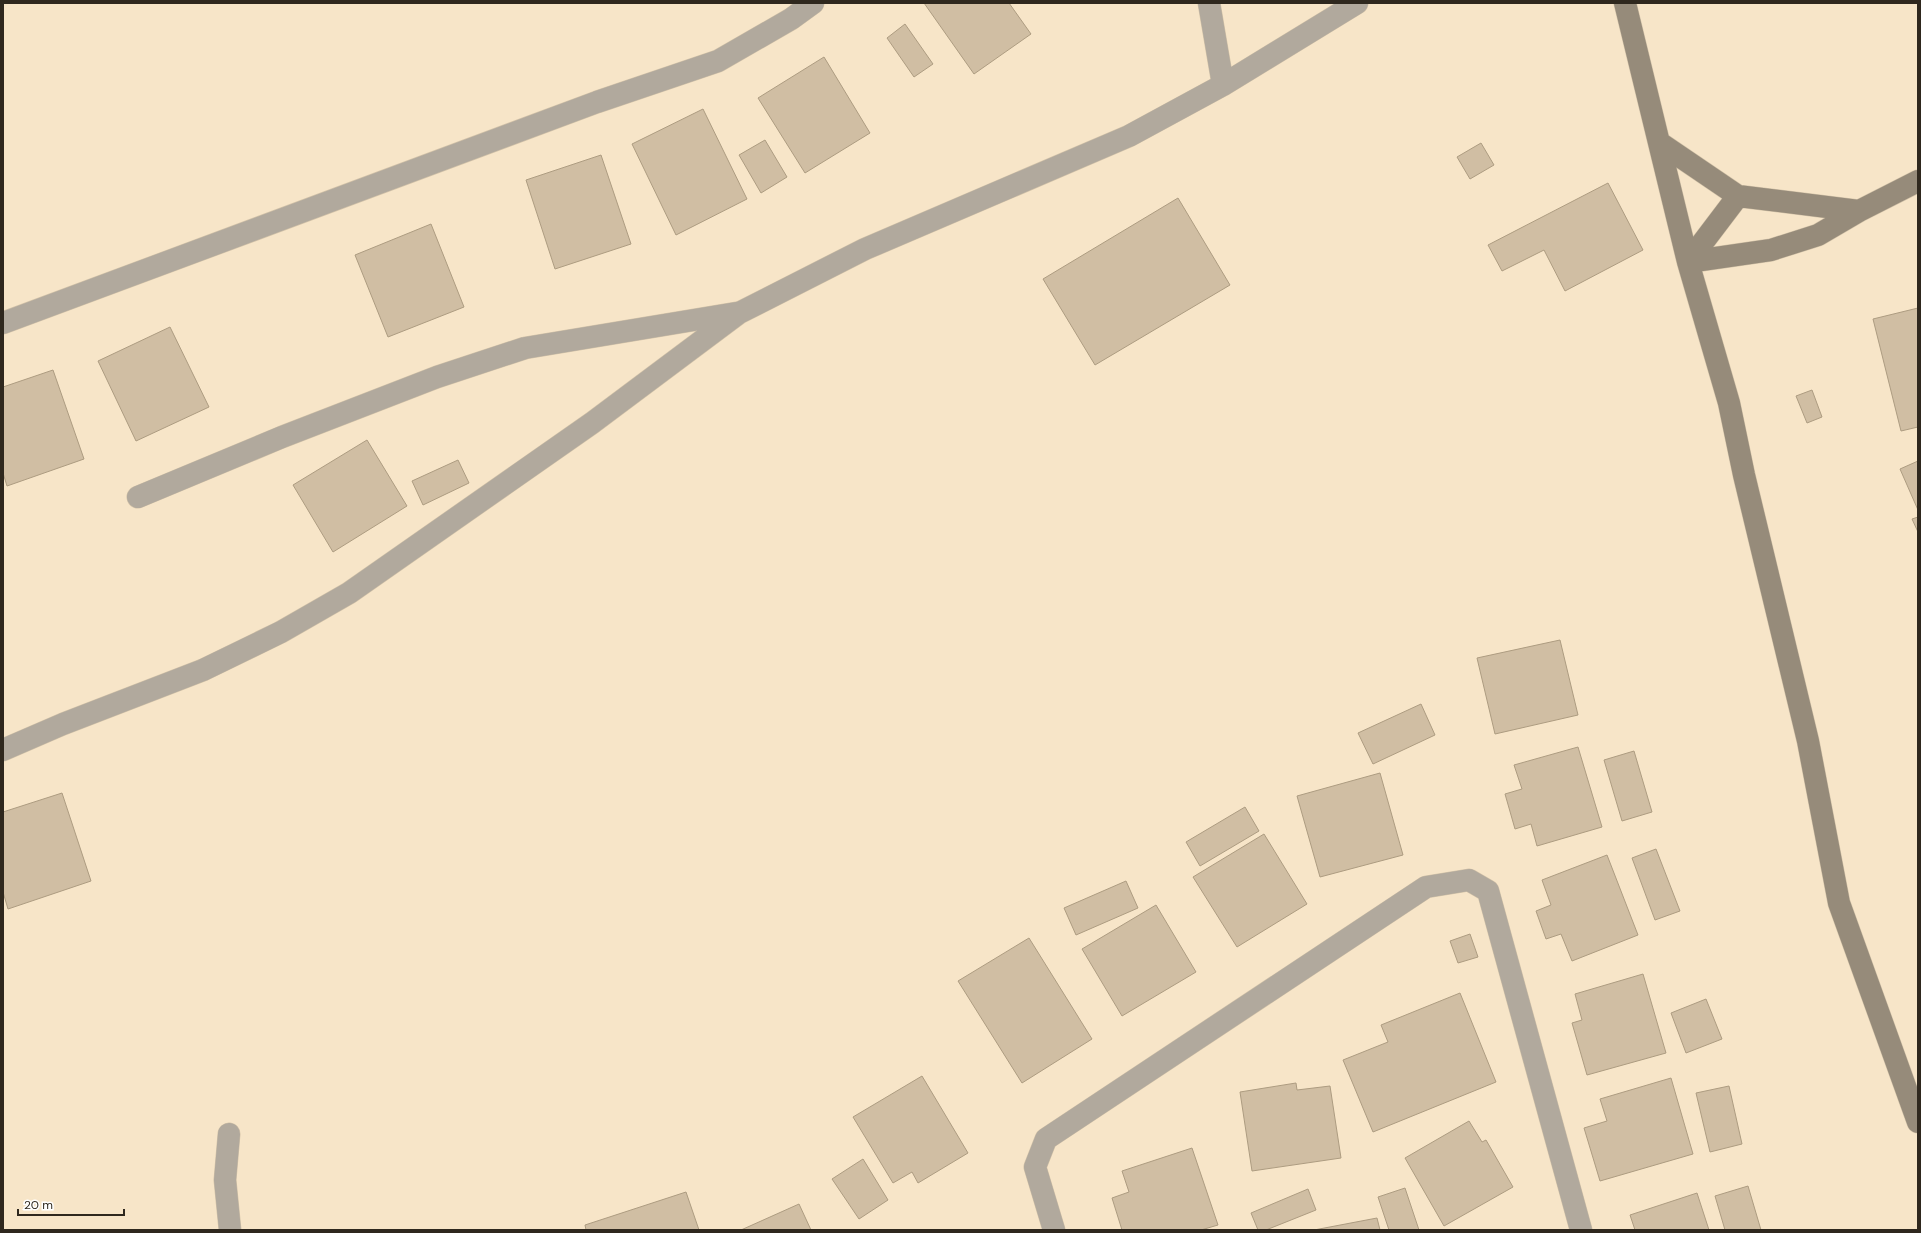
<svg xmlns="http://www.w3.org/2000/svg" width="1921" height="1233" font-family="'DM Sans',sans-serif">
<rect width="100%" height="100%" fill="#f7e5c8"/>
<path fill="#d0bea3" stroke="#ad9c81" d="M 924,3 L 1009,3 L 1031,34 L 974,74 Z
M 905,24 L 933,64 L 914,77 L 887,38 Z
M 824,57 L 870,133 L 805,173 L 758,98 Z
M 703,109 L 747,199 L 676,235 L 632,144 Z
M 765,140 L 787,177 L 761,193 L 739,155 Z
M 1481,143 L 1494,165 L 1470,179 L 1457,157 Z
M 601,155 L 631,244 L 555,269 L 526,180 Z
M 1608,183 L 1643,250 L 1565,291 L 1544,250 L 1502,271 L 1488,245 Z
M 1178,198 L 1230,285 L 1095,365 L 1043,279 Z
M 431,224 L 464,307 L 388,337 L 355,255 Z
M 1918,308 L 1918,427 L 1901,431 L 1873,319 Z
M 170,327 L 209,407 L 136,441 L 98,361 Z
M 53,370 L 84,459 L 7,486 L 3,473 L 3,387 Z
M 1812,390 L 1822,417 L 1807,423 L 1796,396 Z
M 367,440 L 407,506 L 333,552 L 293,485 Z
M 458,460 L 469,483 L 423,505 L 412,481 Z
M 1918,461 L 1918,510 L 1900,469 Z
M 1918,517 L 1918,532 L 1912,519 Z
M 1560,640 L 1578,715 L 1495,734 L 1477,658 Z
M 1421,704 L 1435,735 L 1373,764 L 1358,733 Z
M 1578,747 L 1602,827 L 1537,846 L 1531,824 L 1515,829 L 1505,794 L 1522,789 L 1514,765 Z
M 1634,751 L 1652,812 L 1622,821 L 1604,760 Z
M 1380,773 L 1403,855 L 1320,877 L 1297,796 Z
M 62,793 L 91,881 L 8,909 L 3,892 L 3,812 Z
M 1245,807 L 1259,831 L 1200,866 L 1186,842 Z
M 1264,834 L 1307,904 L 1237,947 L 1193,877 Z
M 1656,849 L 1680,911 L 1655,920 L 1632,858 Z
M 1607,855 L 1638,935 L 1572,961 L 1561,934 L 1546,939 L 1536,911 L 1551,905 L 1542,880 Z
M 1126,881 L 1138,908 L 1076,935 L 1064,908 Z
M 1156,905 L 1196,972 L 1122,1016 L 1082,949 Z
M 1470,934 L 1478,957 L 1458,963 L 1450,941 Z
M 1029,938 L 1092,1039 L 1022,1083 L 958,981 Z
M 1643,974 L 1666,1053 L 1587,1075 L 1572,1023 L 1582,1020 L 1575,994 Z
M 1460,993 L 1496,1082 L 1373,1132 L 1343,1060 L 1388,1042 L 1381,1025 Z
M 1706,999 L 1722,1039 L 1686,1053 L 1671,1013 Z
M 922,1076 L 968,1153 L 918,1183 L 912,1172 L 893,1183 L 853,1117 Z
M 1671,1078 L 1693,1154 L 1600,1181 L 1584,1128 L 1607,1121 L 1600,1099 Z
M 1296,1083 L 1297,1090 L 1330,1086 L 1341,1158 L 1252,1171 L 1240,1092 Z
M 1729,1086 L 1742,1144 L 1710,1152 L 1696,1093 Z
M 1469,1121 L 1482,1142 L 1486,1140 L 1513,1187 L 1444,1226 L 1405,1158 Z
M 1192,1148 L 1218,1225 L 1201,1230 L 1122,1230 L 1112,1198 L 1129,1192 L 1122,1171 Z
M 863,1159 L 888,1200 L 859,1219 L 832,1179 Z
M 1748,1186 L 1761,1230 L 1725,1230 L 1715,1196 Z
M 1405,1188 L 1419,1230 L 1389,1230 L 1378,1197 Z
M 1308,1189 L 1316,1210 L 1266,1230 L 1258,1230 L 1251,1213 Z
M 686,1192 L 699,1230 L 586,1230 L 585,1225 Z
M 1697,1193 L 1709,1230 L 1635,1230 L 1630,1215 Z
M 799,1204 L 811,1230 L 741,1230 Z
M 1377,1218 L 1380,1230 L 1314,1230 Z"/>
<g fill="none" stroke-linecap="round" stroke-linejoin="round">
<g stroke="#d3c3a9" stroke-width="23">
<path id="street" d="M 1209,3 L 1223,85
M 3,323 L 597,102 L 718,61 L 791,19 L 813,3
M 138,497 L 282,437 L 437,377 L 525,348 L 736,313
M 3,750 L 63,724 L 203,670 L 281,632 L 349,593 L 592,423 L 739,313 L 865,249 L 1129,136 L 1223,85 L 1357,3
M 229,1134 L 225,1180 L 230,1230
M 1054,1230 L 1035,1167 L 1046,1139 L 1426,887 L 1469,880 L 1488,891 L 1581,1230"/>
</g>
<g stroke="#d3c3a9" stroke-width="23">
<path id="secondary" d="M 1625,3 L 1688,262 L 1729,403 L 1744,475 L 1808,741 L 1839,903 L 1918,1122
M 1660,143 L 1738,196 L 1859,211
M 1688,262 L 1771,250 L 1818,235 L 1859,211 L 1918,181
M 1688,262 L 1738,196"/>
</g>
<use href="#street" stroke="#b1a99d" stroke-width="22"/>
<use href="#secondary" stroke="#968b7a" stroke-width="22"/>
</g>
<rect width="1921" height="1233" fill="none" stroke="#2f281e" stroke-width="8"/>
<path d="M18 1209v6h106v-6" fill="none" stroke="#2f281e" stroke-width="2"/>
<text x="24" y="1209" font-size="12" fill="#2f281e" stroke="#ffffff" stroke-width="3" paint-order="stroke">20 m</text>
</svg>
